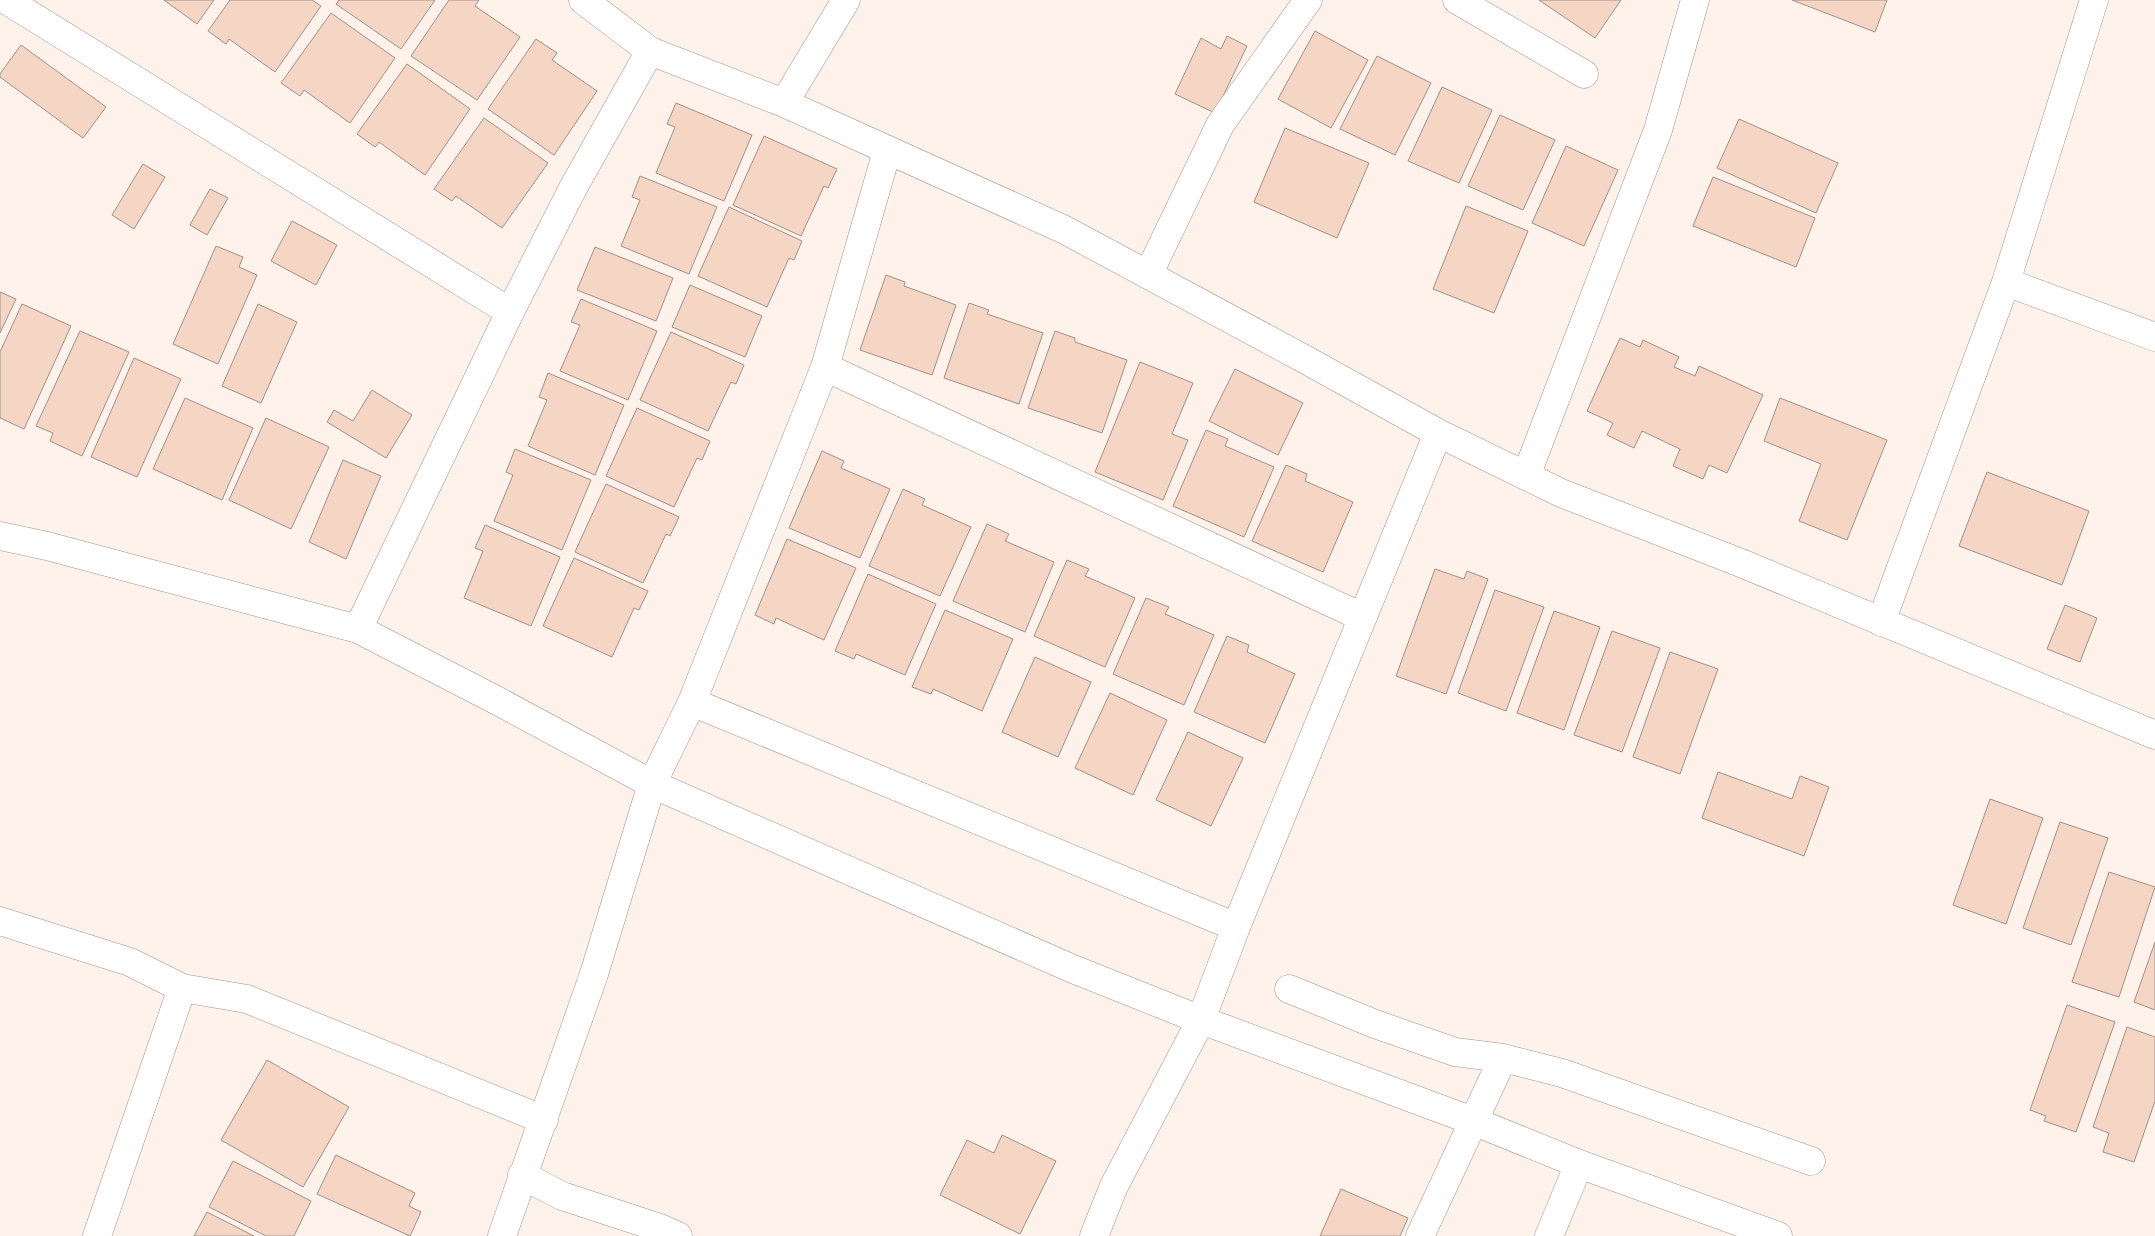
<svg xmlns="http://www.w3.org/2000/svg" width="2155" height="1236" font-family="'Alegreya Sans',sans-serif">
<rect width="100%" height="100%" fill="#fef2eb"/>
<path fill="#f5d5c3" stroke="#9f918a" d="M 164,0 L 214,0 L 197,24 Z
M 230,0 L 312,0 L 321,6 L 275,72 L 229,39 L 226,44 L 208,31 Z
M 339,0 L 435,0 L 401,49 L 336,4 Z
M 449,0 L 479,0 L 475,6 L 520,37 L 477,100 L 411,56 Z
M 1539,0 L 1621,0 L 1595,38 Z
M 1792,0 L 1887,0 L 1875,32 Z
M 331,13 L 395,58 L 350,123 L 304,90 L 300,96 L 281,83 Z
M 1315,31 L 1368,60 L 1331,128 L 1278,99 Z
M 1227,36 L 1247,46 L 1215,113 L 1175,94 L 1201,38 L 1221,49 Z
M 536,39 L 557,53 L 552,60 L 597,91 L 554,155 L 488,109 Z
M 21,45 L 106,107 L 83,138 L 0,77 L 0,74 Z
M 1377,56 L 1431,83 L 1395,155 L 1340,129 Z
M 407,64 L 470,109 L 425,175 L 379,142 L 375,147 L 357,134 Z
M 1442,87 L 1492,110 L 1459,183 L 1408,161 Z
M 676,103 L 752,135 L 724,201 L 656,173 L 675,127 L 667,124 Z
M 1500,115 L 1555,140 L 1523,210 L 1468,186 Z
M 484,118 L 548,163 L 502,228 L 456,196 L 452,201 L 434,189 Z
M 1739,119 L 1838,163 L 1816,213 L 1717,168 Z
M 1285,128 L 1369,163 L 1337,238 L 1254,202 Z
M 764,136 L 837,169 L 828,188 L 824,186 L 801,236 L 733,205 Z
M 1566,146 L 1618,170 L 1584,246 L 1532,223 Z
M 143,164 L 165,177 L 134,229 L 112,215 Z
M 640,176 L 717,207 L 689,274 L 621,246 L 640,200 L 632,197 Z
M 1713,177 L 1815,218 L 1796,267 L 1693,226 Z
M 210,189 L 228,198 L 207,235 L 190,225 Z
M 1466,206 L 1528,231 L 1494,313 L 1433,289 Z
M 729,207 L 802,241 L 794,260 L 789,258 L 767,307 L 698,276 Z
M 292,221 L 337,245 L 316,285 L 271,261 Z
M 216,246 L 243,257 L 239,267 L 257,275 L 218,364 L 173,344 Z
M 595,247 L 673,278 L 656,321 L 577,290 Z
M 886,275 L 905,282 L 904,286 L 956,305 L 932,375 L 860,350 Z
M 690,285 L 762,316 L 745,357 L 672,327 Z
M 0,292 L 16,299 L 0,333 Z
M 581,299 L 657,331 L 628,400 L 560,371 L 580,325 L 571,322 Z
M 969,303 L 989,310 L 987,314 L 1043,333 L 1019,404 L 944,378 Z
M 22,304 L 71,326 L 24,429 L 0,418 L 0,352 Z
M 258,304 L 297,322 L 261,403 L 222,386 Z
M 80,331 L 129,352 L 82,456 L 50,441 L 53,433 L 36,426 Z
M 1055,331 L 1075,338 L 1075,342 L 1127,360 L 1102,433 L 1028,408 Z
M 671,332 L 744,365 L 736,384 L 731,382 L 708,431 L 640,400 Z
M 1620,338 L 1640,347 L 1643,340 L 1679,357 L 1674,367 L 1695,376 L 1699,366 L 1763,395 L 1727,473 L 1709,465 L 1703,479 L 1673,466 L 1680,449 L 1642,431 L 1634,448 L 1607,435 L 1613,423 L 1587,411 Z
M 134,358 L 181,379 L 137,477 L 91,457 Z
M 1140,362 L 1193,383 L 1172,434 L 1188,440 L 1163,500 L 1095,472 Z
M 1235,369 L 1303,403 L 1278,455 L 1209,421 Z
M 548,373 L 624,405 L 595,475 L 528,446 L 547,400 L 539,397 Z
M 372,390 L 412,415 L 386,458 L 327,422 L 334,410 L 353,421 Z
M 185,398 L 253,428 L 222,500 L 153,469 Z
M 1780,398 L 1887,440 L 1847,540 L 1799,521 L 1821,464 L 1764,441 Z
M 637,408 L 710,441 L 702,460 L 697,458 L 674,507 L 606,476 Z
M 266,418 L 329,447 L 291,529 L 229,500 Z
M 1206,430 L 1228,439 L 1225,446 L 1274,467 L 1244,537 L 1173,506 Z
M 515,449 L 591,480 L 562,550 L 494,521 L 513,475 L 506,472 Z
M 822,451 L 844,461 L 841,468 L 890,489 L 860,558 L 789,528 Z
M 343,460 L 381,476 L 346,559 L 309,542 Z
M 1286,465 L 1307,474 L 1305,481 L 1353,502 L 1323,572 L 1252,541 Z
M 1987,472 L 2089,511 L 2062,585 L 1959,546 Z
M 606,484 L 679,517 L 670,536 L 666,534 L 643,583 L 575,552 Z
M 903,489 L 925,499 L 922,505 L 971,527 L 940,596 L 869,566 Z
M 987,524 L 1009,534 L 1005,541 L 1054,562 L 1025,632 L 953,601 Z
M 485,525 L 560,557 L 531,626 L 464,598 L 483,551 L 475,548 Z
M 787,539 L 856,568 L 824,640 L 776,618 L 774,624 L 755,615 Z
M 574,558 L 648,591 L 639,610 L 634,608 L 612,657 L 543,626 Z
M 1067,560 L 1089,569 L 1085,576 L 1135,598 L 1105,667 L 1034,636 Z
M 1435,569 L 1464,579 L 1467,571 L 1488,579 L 1446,694 L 1396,676 Z
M 868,574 L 936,604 L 905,675 L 856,654 L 854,659 L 835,651 Z
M 1495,590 L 1544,607 L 1506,711 L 1458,693 Z
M 1146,598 L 1169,607 L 1165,614 L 1214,635 L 1184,705 L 1113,674 Z
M 2065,605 L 2097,618 L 2080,662 L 2047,649 Z
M 945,610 L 1013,639 L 982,711 L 933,689 L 931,694 L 912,687 Z
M 1554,611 L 1600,627 L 1564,730 L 1517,713 Z
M 1612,631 L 1660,648 L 1622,752 L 1574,735 Z
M 1227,636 L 1249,645 L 1247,652 L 1295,674 L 1265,743 L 1194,712 Z
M 1670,652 L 1718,669 L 1680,774 L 1633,757 Z
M 1035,657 L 1091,682 L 1058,757 L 1002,732 Z
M 1110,693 L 1167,720 L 1133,795 L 1075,768 Z
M 1188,732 L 1243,758 L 1211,826 L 1156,800 Z
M 1718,772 L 1792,799 L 1800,776 L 1829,787 L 1804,856 L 1702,818 Z
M 1990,799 L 2043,818 L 2006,924 L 1953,905 Z
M 2060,822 L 2108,838 L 2071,945 L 2023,928 Z
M 2109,872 L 2155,887 L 2119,997 L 2072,982 Z
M 2155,942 L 2155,1010 L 2134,1002 Z
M 2067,1005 L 2115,1022 L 2076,1132 L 2044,1121 L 2046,1116 L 2030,1110 Z
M 2127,1027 L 2155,1037 L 2155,1101 L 2134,1162 L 2103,1152 L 2109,1133 L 2093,1127 Z
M 267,1060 L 349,1107 L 303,1187 L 221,1140 Z
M 1002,1135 L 1056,1161 L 1020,1234 L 940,1195 L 967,1140 L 994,1153 Z
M 336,1155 L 415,1193 L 409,1206 L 421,1212 L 410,1236 L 317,1194 Z
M 233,1161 L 311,1201 L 294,1236 L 266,1236 L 209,1207 Z
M 1341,1189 L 1408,1218 L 1400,1236 L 1320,1236 Z
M 207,1212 L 254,1236 L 194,1236 Z"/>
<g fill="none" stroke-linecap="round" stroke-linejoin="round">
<g stroke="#a1938c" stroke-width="29">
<path id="minor" d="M 6,0 L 510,312
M 583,0 L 650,51 L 784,103 L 1065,230 L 1308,361 L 1438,433 L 1561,493 L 1741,563 L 2155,735
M 1457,0 L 1584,74
M 784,103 L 846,0
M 1148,275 L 1220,125 L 1308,0
M 2006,282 L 2155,337
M 825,367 L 1362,617
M 1526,476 L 1658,130 L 1695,0
M 0,536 L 47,546 L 358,629 L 494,699 L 652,784 L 1073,969 L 1201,1020 L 1473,1121 L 1579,1164 L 1778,1236
M 1881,622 L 2006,282 L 2094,0
M 358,629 L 510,312 L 573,188 L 650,51
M 692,702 L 1236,927
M 0,921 L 130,962 L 182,988 L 247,999 L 544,1120
M 1289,989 L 1375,1024 L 1455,1052 L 1503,1058 L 1562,1073 L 1811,1161
M 522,1175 L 562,1196 L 660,1228 L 678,1236
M 97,1236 L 182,988
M 502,1236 L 594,974 L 652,784 L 692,702 L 825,367 L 887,151
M 1094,1236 L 1114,1186 L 1201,1020 L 1236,927 L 1438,433
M 1420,1236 L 1503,1058
M 1549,1236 L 1579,1164"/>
</g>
<use href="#minor" stroke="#fff" stroke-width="28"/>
</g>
</svg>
